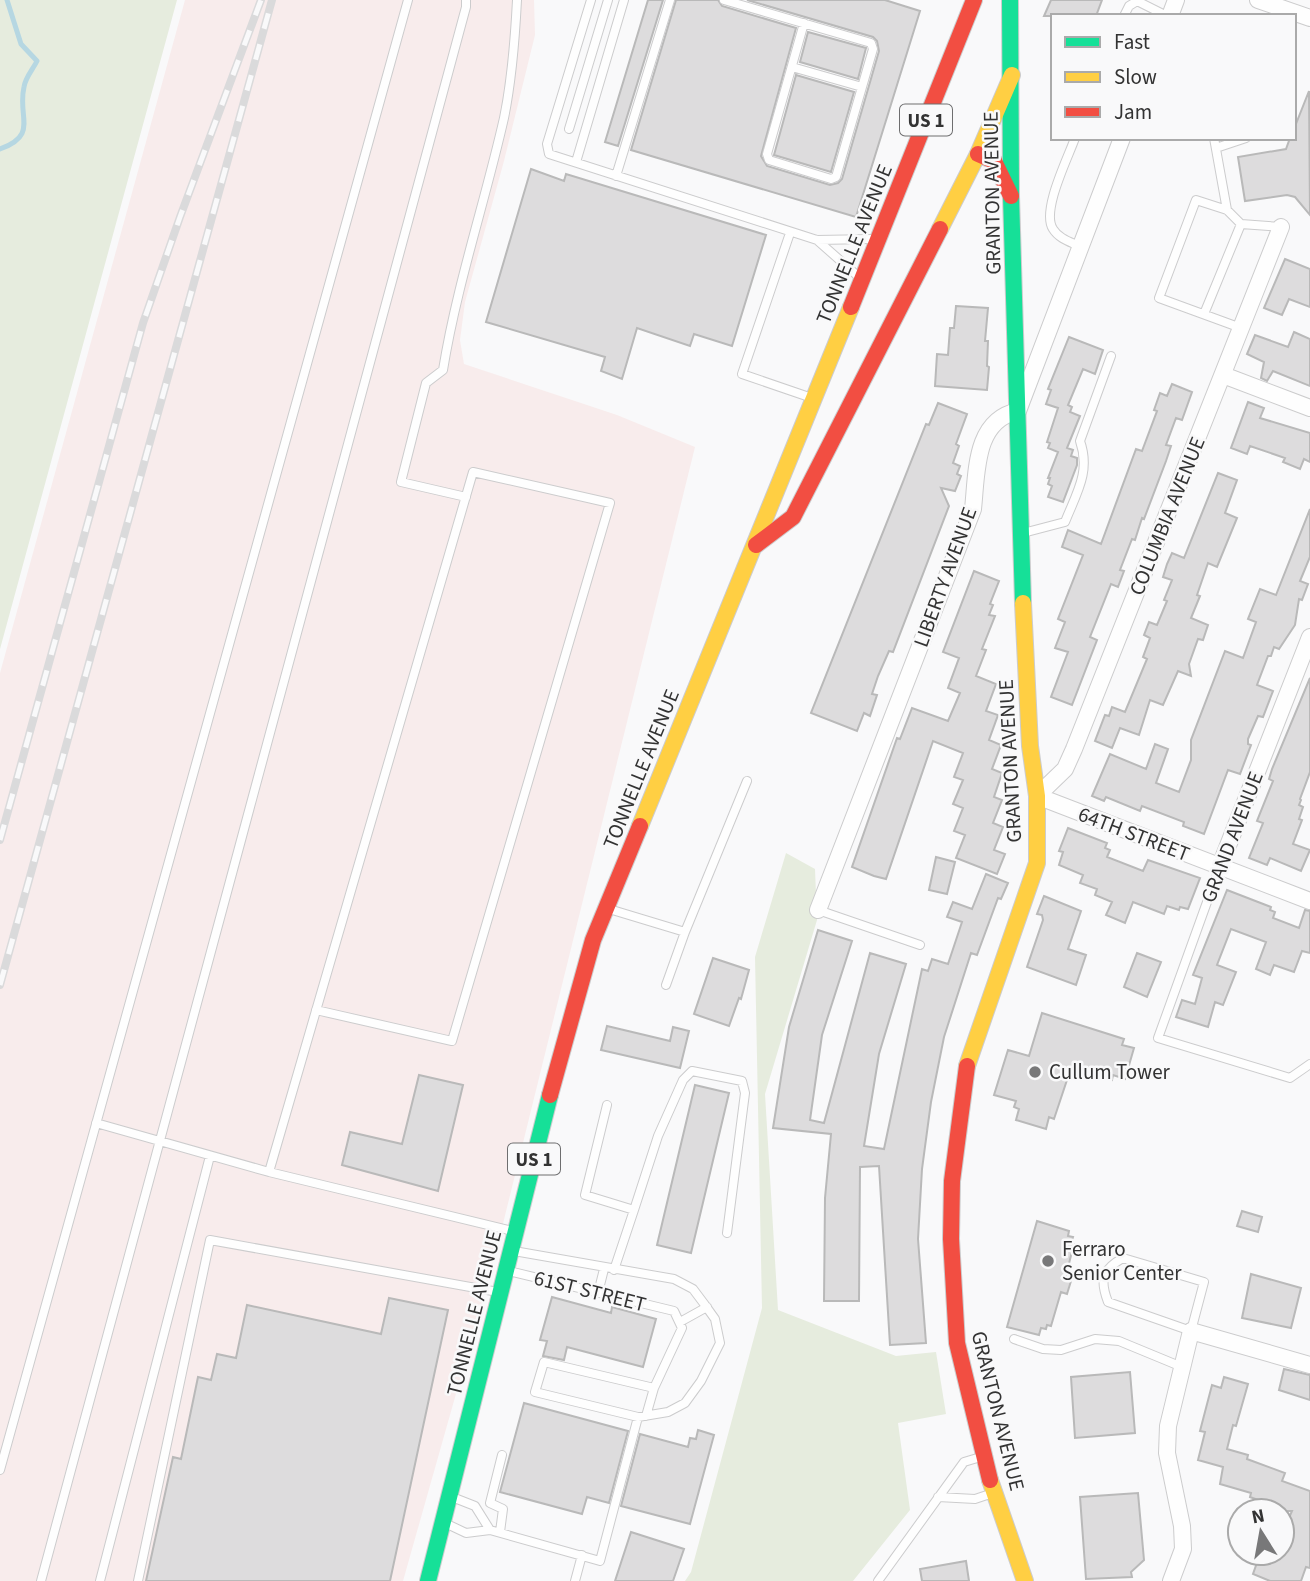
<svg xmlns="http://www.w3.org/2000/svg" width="1310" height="1581" font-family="'Source Sans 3',sans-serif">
<rect width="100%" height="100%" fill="#f9f9fa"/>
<path fill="#f8ecec" d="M 185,0 L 534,0 L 535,35 L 504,161 L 465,302 L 460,340 L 464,364 L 617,415 L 695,447 L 495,1256 L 403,1581 L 0,1581 L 0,673 Z"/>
<path fill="#e6ecde" d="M 0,0 L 177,0 L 0,649 Z
M 786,853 L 815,869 L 817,920 L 765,1094 L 778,1310 L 896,1356 L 936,1352 L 946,1414 L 898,1423 L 910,1510 L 853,1581 L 685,1581 L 691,1572 L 762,1308 L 755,957 Z"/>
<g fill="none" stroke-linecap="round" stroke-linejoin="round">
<path stroke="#b6d7e2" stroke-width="5" d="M 0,149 C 39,135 17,117 24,87 C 25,78 33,69 37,61 L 21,44 L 7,0"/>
</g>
<path fill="#dddcdd" stroke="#b9b9b9" stroke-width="2" d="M 648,0 L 663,0 L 618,146 L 605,142 Z
M 676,0 L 718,0 L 722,6 L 796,28 L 761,156 L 767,166 L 830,185 L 838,183 L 842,179 L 879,51 L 877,41 L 873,37 L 747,0 L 885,0 L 920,11 L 856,217 L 631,150 Z
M 1051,0 L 1102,0 L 1096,16 L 1044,16 Z
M 808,32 L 866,48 L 858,79 L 800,62 Z
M 796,75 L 854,92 L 831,172 L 774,155 Z
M 1309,91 L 1310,215 L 1295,197 L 1287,195 L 1245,201 L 1238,157 L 1286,149 L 1290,138 L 1294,138 L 1294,129 Z
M 531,169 L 564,181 L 566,174 L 766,235 L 732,346 L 694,334 L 690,346 L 637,328 L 622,379 L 601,371 L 605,357 L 486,322 Z
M 1285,259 L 1310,269 L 1310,307 L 1289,299 L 1282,315 L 1264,308 Z
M 956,306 L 988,308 L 985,341 L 988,341 L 987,366 L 989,367 L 987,390 L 935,386 L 937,354 L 948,355 L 950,328 L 954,328 Z
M 1294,332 L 1310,339 L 1310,386 L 1273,371 L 1267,381 L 1261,378 L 1264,362 L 1247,354 L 1255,335 L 1288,347 Z
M 1069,337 L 1103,350 L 1095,374 L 1083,369 L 1068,405 L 1072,407 L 1070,412 L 1080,416 L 1067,448 L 1073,450 L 1071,456 L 1077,458 L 1077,465 L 1063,502 L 1048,497 L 1052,486 L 1048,484 L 1050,478 L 1048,478 L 1058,452 L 1048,448 L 1050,443 L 1047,442 L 1058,408 L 1046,404 L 1051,390 L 1048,389 Z
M 1172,384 L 1192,392 L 1182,420 L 1176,418 L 1166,445 L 1171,446 L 1166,461 L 1144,519 L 1142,518 L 1135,540 L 1132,539 L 1120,570 L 1124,571 L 1118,587 L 1111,584 L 1090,637 L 1097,640 L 1072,705 L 1051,697 L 1068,652 L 1055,648 L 1065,622 L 1058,619 L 1083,555 L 1062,547 L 1068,530 L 1101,544 L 1136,449 L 1142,451 L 1157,411 L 1154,410 L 1160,393 L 1167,396 Z
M 1248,402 L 1264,408 L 1260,418 L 1310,433 L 1310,462 L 1304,459 L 1300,469 L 1283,462 L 1285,458 L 1250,446 L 1247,454 L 1231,448 Z
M 938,403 L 967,414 L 956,444 L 959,446 L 953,463 L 960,466 L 957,474 L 961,476 L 955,491 L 941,488 L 949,506 L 893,652 L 889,651 L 878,676 L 872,694 L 877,695 L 870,716 L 864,713 L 857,731 L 811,713 L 926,424 L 929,425 Z
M 1218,473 L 1237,480 L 1225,513 L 1237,518 L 1217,567 L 1208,563 L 1197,595 L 1200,596 L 1191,618 L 1208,625 L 1203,640 L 1198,639 L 1189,664 L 1191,676 L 1178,671 L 1163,705 L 1150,700 L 1139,735 L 1120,728 L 1112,748 L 1095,741 L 1105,715 L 1109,716 L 1112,707 L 1125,712 L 1147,659 L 1143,657 L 1150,638 L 1144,635 L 1149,622 L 1157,625 L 1167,601 L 1164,600 L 1172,580 L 1163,577 L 1167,564 L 1172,553 L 1184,558 Z
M 1310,509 L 1310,557 L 1300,581 L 1308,584 L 1302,600 L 1299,599 L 1295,625 L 1279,649 L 1274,647 L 1271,656 L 1268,656 L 1257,685 L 1273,691 L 1263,717 L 1258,716 L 1248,739 L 1248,744 L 1251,745 L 1240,774 L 1228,770 L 1204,834 L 1183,826 L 1184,822 L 1142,806 L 1140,811 L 1106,797 L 1104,801 L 1092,796 L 1110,754 L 1146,769 L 1155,744 L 1168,749 L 1156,783 L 1179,792 L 1191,760 L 1191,740 L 1225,651 L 1243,658 L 1256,622 L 1248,619 L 1260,589 L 1276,595 Z
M 974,571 L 999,581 L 990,604 L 993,605 L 989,615 L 995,616 L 982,649 L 986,650 L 976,676 L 996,684 L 986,711 L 998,715 L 989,740 L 1001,745 L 992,769 L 1002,773 L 994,797 L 1002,800 L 993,823 L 1003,827 L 994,850 L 1005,854 L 997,874 L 956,858 L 965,835 L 954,831 L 963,808 L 953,804 L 963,780 L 954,777 L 963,753 L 933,741 L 886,879 L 874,876 L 852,867 L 897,738 L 900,739 L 912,708 L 948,721 L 960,693 L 948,688 L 959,658 L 943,652 Z
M 1310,678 L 1310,772 L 1300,799 L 1301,800 L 1299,805 L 1303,807 L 1299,819 L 1302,820 L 1293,844 L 1310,850 L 1301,871 L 1270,858 L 1267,865 L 1249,858 L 1263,823 L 1257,821 L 1273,781 L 1269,779 L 1272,769 Z
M 1068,828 L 1107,843 L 1105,848 L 1110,850 L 1107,857 L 1143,871 L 1148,860 L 1200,878 L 1188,909 L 1180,907 L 1179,910 L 1167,906 L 1164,914 L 1133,902 L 1125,923 L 1106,915 L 1112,902 L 1095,895 L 1097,889 L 1080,883 L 1083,875 L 1059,865 L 1063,852 L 1059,851 Z
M 936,857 L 955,862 L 947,894 L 929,890 Z
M 986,874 L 1008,883 L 1001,899 L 998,898 L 977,955 L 971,953 L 944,1037 L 931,1102 L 922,1169 L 918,1239 L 926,1343 L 890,1345 L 879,1166 L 860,1167 L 859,1301 L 824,1301 L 825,1198 L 831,1134 L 773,1128 L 789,1027 L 818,930 L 852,941 L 822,1035 L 810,1120 L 824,1123 L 870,953 L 906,964 L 879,1054 L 864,1146 L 884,1149 L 922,969 L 928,971 L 932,959 L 948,964 L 962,922 L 947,917 L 953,902 L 972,909 Z
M 1227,890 L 1271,907 L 1270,910 L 1275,912 L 1273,918 L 1299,928 L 1305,910 L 1310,911 L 1310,953 L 1302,951 L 1294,972 L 1274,965 L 1270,975 L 1256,969 L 1266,942 L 1231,929 L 1217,965 L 1236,972 L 1223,1005 L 1215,1002 L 1208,1027 L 1176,1017 L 1182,1000 L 1195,1004 L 1202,978 L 1193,975 Z
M 1044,896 L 1081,911 L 1068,949 L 1086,955 L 1076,985 L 1027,967 L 1043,920 L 1042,915 L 1037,914 Z
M 1137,953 L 1161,962 L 1147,997 L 1124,987 Z
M 713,958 L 749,970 L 741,999 L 739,998 L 729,1026 L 694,1014 Z
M 1042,1013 L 1124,1039 L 1122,1045 L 1134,1048 L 1125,1079 L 1113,1075 L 1112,1080 L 1071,1068 L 1054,1119 L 1049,1117 L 1046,1129 L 1016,1120 L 1019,1109 L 1014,1107 L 1016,1101 L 994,1095 L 1008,1050 L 1029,1056 Z
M 607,1026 L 670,1041 L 673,1027 L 689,1031 L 680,1068 L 601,1050 Z
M 419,1075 L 463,1085 L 438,1191 L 342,1165 L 350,1132 L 402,1144 Z
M 695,1085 L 729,1093 L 691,1253 L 657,1245 Z
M 1242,1211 L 1262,1217 L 1258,1232 L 1237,1226 Z
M 1037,1221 L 1069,1231 L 1068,1236 L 1073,1237 L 1071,1243 L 1074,1244 L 1065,1279 L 1071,1281 L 1067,1294 L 1061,1292 L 1051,1326 L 1047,1325 L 1046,1329 L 1041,1328 L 1039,1335 L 1007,1327 Z
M 1251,1274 L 1301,1288 L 1291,1328 L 1242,1318 Z
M 552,1297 L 611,1313 L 612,1307 L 656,1319 L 643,1367 L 567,1347 L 564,1360 L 543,1356 L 547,1341 L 540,1340 Z
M 389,1298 L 448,1310 L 390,1581 L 146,1581 L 173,1457 L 181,1459 L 198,1377 L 211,1380 L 217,1354 L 236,1358 L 247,1305 L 381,1334 Z
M 1284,1369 L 1310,1375 L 1310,1400 L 1279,1390 Z
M 1130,1372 L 1135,1433 L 1075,1438 L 1071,1377 Z
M 1224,1377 L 1248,1384 L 1236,1426 L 1233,1425 L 1227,1449 L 1248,1455 L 1247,1459 L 1285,1473 L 1282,1481 L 1310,1491 L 1310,1568 L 1306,1567 L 1301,1581 L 1270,1581 L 1253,1574 L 1259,1557 L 1269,1560 L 1271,1553 L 1282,1553 L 1282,1534 L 1292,1511 L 1266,1511 L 1269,1504 L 1250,1497 L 1251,1493 L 1220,1484 L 1223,1467 L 1198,1460 L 1205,1432 L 1200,1431 L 1212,1385 L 1221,1388 Z
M 524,1403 L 628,1431 L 609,1503 L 587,1497 L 582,1514 L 500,1492 Z
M 698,1430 L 714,1435 L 690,1524 L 621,1506 L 640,1434 L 688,1447 L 690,1438 L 696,1439 Z
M 1138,1493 L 1144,1560 L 1131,1572 L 1132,1577 L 1086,1579 L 1080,1497 Z
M 631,1532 L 684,1549 L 673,1581 L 615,1581 Z
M 966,1561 L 969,1581 L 922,1581 L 920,1569 Z"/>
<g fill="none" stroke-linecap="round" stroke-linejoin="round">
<g stroke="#cccccd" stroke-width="10">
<path id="lane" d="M 591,0 L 547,144 L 549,154 L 817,240 L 873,239
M 724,0 L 871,43 L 873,49 L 836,177 L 831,179 L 769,160 L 767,154 L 804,23
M 1124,16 L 1129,6 L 1137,1 L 1167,16
M 792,67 L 862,87
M 569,129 L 608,0
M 1075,138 C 1068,158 1041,211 1053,229 C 1059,239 1071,242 1081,247
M 1214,138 L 1227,210
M 1216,148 L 1246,138
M 576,162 L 624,0
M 616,176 L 670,0
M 790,233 L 742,374 L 812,398
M 817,240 L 860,278
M 1204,314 L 1241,224
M 1241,328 L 1159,298 L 1196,200 L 1227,210 L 1241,224 L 1281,227
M 466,497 L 401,482 L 426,383 L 443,370 C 457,284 485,202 504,118 C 512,79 515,39 517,0
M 1023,533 L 1065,522 C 1076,494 1091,472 1080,441 L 1111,356
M 1220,866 L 1158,1038 L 1290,1078 L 1310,1064
M 609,909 L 685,932 L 747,781
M 818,910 L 920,945
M 666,985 L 685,932
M 607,1105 L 585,1195 L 634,1210 L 614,1270
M 96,1123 L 269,1172 L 513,1231
M 269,1172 L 473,472 L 610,503 L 452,1041 L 316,1010
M 634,1210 L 658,1136 L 683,1080 L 692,1071 L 742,1081 L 745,1093 L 727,1233
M 514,1251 L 674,1279 L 693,1289 L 705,1305 L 715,1319 L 720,1343 L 701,1381 L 685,1403 L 668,1412 L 638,1417 L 535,1392 L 544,1362 L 654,1388
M 1123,1258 L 1204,1282 L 1191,1331 L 1108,1302 C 1100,1281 1101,1270 1123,1258 Z
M 509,1271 L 674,1311 L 682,1328 L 654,1388 L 646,1416
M 598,1293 L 604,1269
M 680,1322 L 707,1307
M 1014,1339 L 1043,1349 L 1061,1350 L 1095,1339 L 1119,1341 L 1182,1367
M 0,1470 L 408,0
M 452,1497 L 475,1506 L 490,1530
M 938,1497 L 975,1499 L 993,1493
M 447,1524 L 466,1533 L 490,1530 L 600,1561 L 638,1417
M 500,1532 L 503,1509 L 490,1503 L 502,1455
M 41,1581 L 466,7 L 466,0
M 100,1581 L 210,1156
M 138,1581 L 210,1240 L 498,1292
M 575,1581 L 582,1555
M 878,1581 L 964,1462 L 984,1456"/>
</g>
<g stroke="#cccccd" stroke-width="18">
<path id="street" d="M 1258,0 L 1310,18
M 1170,16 L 1176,0
M 1281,227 L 1074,749 L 1065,769 L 1037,796 L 1310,901
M 1223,375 L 1310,408
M 1220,866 L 1310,637
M 818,910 L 973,509 C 977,473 974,420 1018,411 L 1122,138
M 1171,1581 L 1183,1549 L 1182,1526 L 1167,1453 L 1168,1426 L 1191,1331 L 1310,1365"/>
</g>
<g stroke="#cccccd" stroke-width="18">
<path id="fast" d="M 1010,0 L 1011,196 L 1023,603
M 428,1581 L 550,1095"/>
</g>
<g stroke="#cccccd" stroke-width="18">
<path id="slow" d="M 940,229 L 978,154 L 1012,75
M 640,826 L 851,307
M 967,1066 L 1037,863 L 1037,796 L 1030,746 L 1023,603
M 990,1480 L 1025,1581"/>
</g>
<g stroke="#cccccd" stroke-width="18">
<path id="jam" d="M 978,154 L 994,161 L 1011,196
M 851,307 L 974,0
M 756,545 L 793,517 L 940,229
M 967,1066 L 952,1181 L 951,1239 L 957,1343 L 990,1480
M 550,1095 L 593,940 L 640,826"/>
</g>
<use href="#lane" stroke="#fefefe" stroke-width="8"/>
<use href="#street" stroke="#fefefe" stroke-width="16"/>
<use href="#fast" stroke="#16e098" stroke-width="16"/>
<use href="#slow" stroke="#ffcf43" stroke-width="16"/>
<use href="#jam" stroke="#f24e42" stroke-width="16"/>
<g stroke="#dadadb" stroke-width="8">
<path id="rail" d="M 0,840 L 143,323 L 180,217 L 261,0
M 0,985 L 272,0"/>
</g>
<use href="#rail" stroke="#f9f9fa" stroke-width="5" stroke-dasharray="16" stroke-linecap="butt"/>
</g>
<g fill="#787879" stroke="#f9f9fa" stroke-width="2.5">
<circle cx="1035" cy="1072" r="7"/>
<circle cx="1048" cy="1261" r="7"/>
</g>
<g text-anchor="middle" stroke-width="5" stroke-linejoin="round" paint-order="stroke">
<g fill="#f9f9fa" stroke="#6e6e6f" stroke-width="2">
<rect x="900" y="104.5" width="52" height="31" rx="5"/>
<rect x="508" y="1143.5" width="52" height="31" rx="5"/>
</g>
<g font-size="19" font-weight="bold" fill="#333">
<text x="926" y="127">US 1</text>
<text x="534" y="1166">US 1</text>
</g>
<g font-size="21" fill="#333" stroke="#f9f9fa">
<text transform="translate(992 193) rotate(-91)" y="7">GRANTON AVENUE</text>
<text transform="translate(854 244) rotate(-68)" y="7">TONNELLE AVENUE</text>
<text transform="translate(1167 516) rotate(-68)" y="7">COLUMBIA AVENUE</text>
<text transform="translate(945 577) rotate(-70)" y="7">LIBERTY AVENUE</text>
<text transform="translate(1010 761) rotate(-93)" y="7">GRANTON AVENUE</text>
<text transform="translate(641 769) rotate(-68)" y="7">TONNELLE AVENUE</text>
<text transform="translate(1134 834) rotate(21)" y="7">64TH STREET</text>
<text transform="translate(1232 837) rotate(-69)" y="7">GRAND AVENUE</text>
<text transform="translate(590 1291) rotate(14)" y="7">61ST STREET</text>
<text transform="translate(474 1313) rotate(-76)" y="7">TONNELLE AVENUE</text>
<text transform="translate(998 1411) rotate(76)" y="7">GRANTON AVENUE</text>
</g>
<g font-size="21" fill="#333" stroke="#f9f9fa" text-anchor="start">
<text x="1049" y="1079">Cullum Tower</text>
<text x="1062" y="1256">Ferraro<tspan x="1062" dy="24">Senior Center</tspan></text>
</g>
</g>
<rect x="1051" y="14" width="245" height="126" fill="#f9f9fa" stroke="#aaaaaa" stroke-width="2"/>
<rect x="1065" y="37" width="35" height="10" fill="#16e098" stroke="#aaaaaa" stroke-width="2"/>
<text x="1114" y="49" font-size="21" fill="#333333">Fast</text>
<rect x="1065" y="72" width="35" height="10" fill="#ffcf43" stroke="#aaaaaa" stroke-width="2"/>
<text x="1114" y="84" font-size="21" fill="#333333">Slow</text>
<rect x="1065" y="107" width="35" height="10" fill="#f24e42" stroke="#aaaaaa" stroke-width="2"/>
<text x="1114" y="119" font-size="21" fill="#333333">Jam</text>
<g transform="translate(1261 1532) rotate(349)"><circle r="33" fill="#f9f9fa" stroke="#aaaaaa" stroke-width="2"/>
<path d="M0-5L12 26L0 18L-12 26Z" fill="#787879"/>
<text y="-10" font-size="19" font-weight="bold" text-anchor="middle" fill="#333333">N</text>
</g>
</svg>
